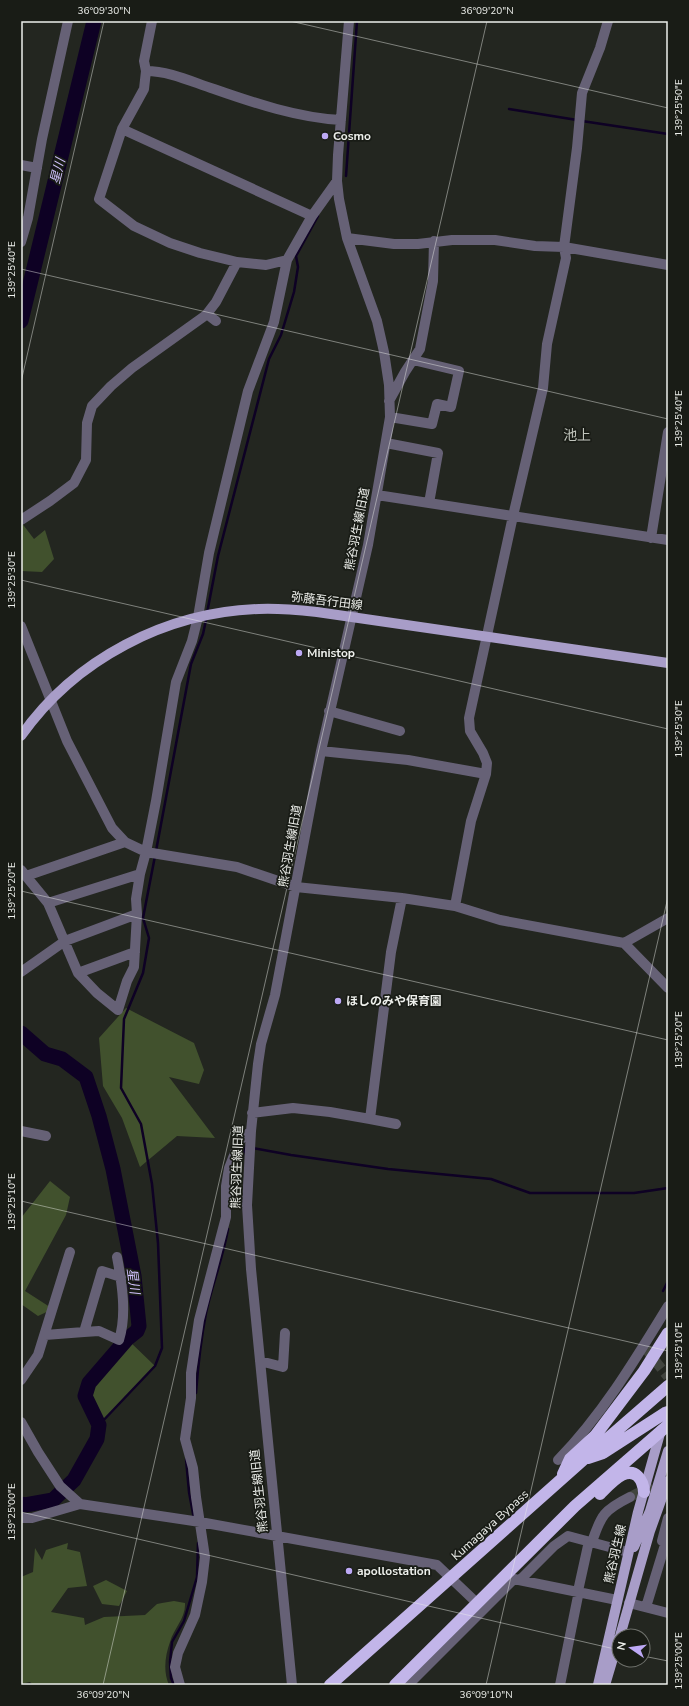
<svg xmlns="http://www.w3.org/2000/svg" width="689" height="1706" font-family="'Nunito Sans','Noto Sans JP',sans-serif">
<rect width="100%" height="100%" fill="#232620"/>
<path fill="#41512d" d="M 21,522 L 34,539 L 45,530 L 54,559 L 42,572 L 21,571 Z
M 126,1008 L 194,1043 L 204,1070 L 199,1084 L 169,1077 L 215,1138 L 177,1136 L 140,1167 L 122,1118 L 103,1086 L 99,1038 Z
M 50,1181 L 70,1197 L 66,1215 L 25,1291 L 53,1309 L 38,1316 L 21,1304 L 21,1218 Z
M 127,1339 L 155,1366 L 99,1425 L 85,1396 L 89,1383 Z
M 68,1543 L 67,1549 L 80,1552 L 87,1586 L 68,1588 L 51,1612 L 84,1618 L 85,1625 L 104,1617 L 145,1615 L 157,1604 L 162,1603 L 174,1601 L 185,1603 C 186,1618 174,1628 170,1642 C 165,1656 163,1671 169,1685 L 33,1685 L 30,1682 L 21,1684 L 21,1577 L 33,1572 L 35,1548 L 42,1560 L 46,1550 Z
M 106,1580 L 127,1591 L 119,1606 L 102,1604 L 93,1586 Z"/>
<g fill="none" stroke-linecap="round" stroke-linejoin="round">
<path stroke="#0e0124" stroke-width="2.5" d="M 509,109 L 577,120
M 582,121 L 668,134
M 346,176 L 357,21
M 207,613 L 218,556 L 269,359 L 281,335 L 294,292 L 298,267 L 296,256 L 318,216
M 156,851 L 191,664 L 203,634 L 206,620
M 253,1148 L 291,1155 L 388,1169 L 491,1179 L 530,1193 L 634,1193 L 668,1188
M 231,1188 L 246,1146 L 248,1147
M 663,1291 L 668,1281
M 196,1393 C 198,1366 201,1339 206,1313 C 212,1285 223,1258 228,1229
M 99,1425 L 155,1366 L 162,1348 L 158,1243 L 152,1184 L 141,1124 L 121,1088 L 124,1019 L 143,973 L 149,938 L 143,918 L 155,856
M 186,1459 L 189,1492 L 194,1519
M 174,1685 L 171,1678 L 170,1662 L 172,1642 L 184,1621 L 197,1577 L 198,1543"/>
<path stroke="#0e0124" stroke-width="15" d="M 21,321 L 94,21
M 21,1033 L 45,1054 L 62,1059 L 86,1077 L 99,1116 L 113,1169 L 134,1276 L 139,1326 L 137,1331 L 127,1339 L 89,1383 L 85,1396 L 99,1425 L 97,1439 L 74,1480 L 53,1500 L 25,1505 L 21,1504"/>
<path stroke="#41443e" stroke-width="10" stroke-dasharray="10 5" stroke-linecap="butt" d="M 646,1349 L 668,1377
M 630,1497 L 664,1480"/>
<path stroke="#666176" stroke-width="10" d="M 152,21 L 144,61 L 146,71 L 144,89 L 122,129 L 99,199 L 134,226 L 170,243 L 200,253 L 237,262 L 266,265 L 287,260
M 146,71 C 170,71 192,82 214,89 C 254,103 299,118 341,120
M 122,129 L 312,216
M 21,165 L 37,168
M 347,238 L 394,244 L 418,244 L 452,240 L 495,240 L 535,246 L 564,247 L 668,265
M 21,242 L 28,218 L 42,139 L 68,21
M 207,314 L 216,321
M 389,401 L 405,372 L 420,349 L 433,281 L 434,241
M 390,417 L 432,424 L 437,404 L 451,407 L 459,371 L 413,360
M 386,443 L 438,453 L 429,503
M 377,495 L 668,540
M 21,520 L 50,501 L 74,483 L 86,460 L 87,423 L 92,406 L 111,386 L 132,368 L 206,315 L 216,302 L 237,262
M 651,538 L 668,432
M 21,626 L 67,741 L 112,828 L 125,842 L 146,852 L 237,867 L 296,887 L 402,898 L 455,906 L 500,920 L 624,943 L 668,988
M 329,711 L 400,731
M 321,751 L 408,760 L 486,774
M 21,870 L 48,903
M 26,876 L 125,842
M 455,906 L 471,821 L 486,774 L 487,763 L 483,753 L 470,731 L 469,718 L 513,516 L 543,388 L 547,344 L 566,258 L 564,247 L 577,148 L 582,93 L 600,48 L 608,21
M 137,914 L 134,967 L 127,981 L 118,1010 L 97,993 L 78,973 L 48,903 L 140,874
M 624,943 L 668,918
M 21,972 L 65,941 L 137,914 L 136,899 L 140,874 L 146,852 L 156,801 L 176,682 L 192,641 L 198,617 L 209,553 L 248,391 L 274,322 L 287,260 L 312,216 L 337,181
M 78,973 L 135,952
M 252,1113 L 293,1108 L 330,1112 L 370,1119 L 391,952 L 402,898
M 370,1119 L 396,1124
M 21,1131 L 46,1136
M 84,1332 L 99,1331 L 119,1340 C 127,1315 122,1283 117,1257
M 45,1335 L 84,1332 L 102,1271 L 121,1277
M 260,1361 L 283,1367 L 285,1333
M 21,1380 L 38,1355 L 70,1252
M 21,1422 L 38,1452 L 60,1486 L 80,1504 L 200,1522 L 437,1565 L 478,1604
M 558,1460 C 602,1415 635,1360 668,1306
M 21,1518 L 32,1518 L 80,1504
M 662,1541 L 668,1518
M 592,1542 C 601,1515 604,1510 630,1497
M 520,1580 L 554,1546 L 568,1536 L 628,1552
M 578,1591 L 589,1541
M 629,1603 L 668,1613
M 646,1607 L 668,1535
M 180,1685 L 175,1667 L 178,1653 L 195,1615 L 202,1582 L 205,1557 L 196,1497 L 193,1468 L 185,1439 L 191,1398 L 191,1373 L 199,1320 L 226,1217 L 226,1186 L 229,1168 L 240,1140 L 251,1131
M 292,1685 L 251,1269 L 247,1205 L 251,1131 L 258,1064 L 261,1044 L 275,995 L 321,751 L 368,545 L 390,417 L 389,385 L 384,352 L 377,321 L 347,238 L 339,199 L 337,181 L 338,155 L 349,21
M 408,1685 L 514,1579 L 617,1600
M 560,1685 L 579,1591"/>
<path stroke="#a89dc8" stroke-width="10" d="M 21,736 C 75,659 166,612 259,609 C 278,608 298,610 317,612 L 668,663
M 634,1547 L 650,1511 L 668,1451
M 620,1636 L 650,1531 L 668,1481
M 598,1685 L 638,1512 L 661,1430
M 605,1685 L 619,1638"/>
<path stroke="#c2b5e9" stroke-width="12" d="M 588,1458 L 603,1453 L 665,1413 L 668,1412
M 563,1474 L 570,1459 L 595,1436 L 644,1371 L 668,1333
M 600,1494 C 606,1488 614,1479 622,1475 C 636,1468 643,1480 644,1492
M 330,1685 L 583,1460 L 668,1386
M 395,1685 L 575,1506 L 668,1425"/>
</g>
<path fill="none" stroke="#edefeb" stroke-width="1" stroke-opacity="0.45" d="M 290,21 L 668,108M 21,269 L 668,419M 21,382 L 104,21M 21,580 L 668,729M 21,891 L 668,1040M 21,1201 L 668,1351M 21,1512 L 619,1650M 643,1656 L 668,1661M 103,1685 L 487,21M 486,1685 L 668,897"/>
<g fill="#bda9f5" stroke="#191c16" stroke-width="1.5">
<circle cx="325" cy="136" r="4"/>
<circle cx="299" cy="653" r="4"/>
<circle cx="338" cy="1001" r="4"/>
<circle cx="349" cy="1571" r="4"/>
</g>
<g text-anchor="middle" stroke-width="3.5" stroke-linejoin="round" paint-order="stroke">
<g font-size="12" font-weight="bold" fill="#edefeb" stroke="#191c16" text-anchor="start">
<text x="333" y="140">Cosmo</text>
<text x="307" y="657">Ministop</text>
<text x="346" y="1005">ほしのみや保育園</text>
<text x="357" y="1575">apollostation</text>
</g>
<g font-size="12" fill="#edefeb" stroke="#191c16">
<text transform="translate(357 529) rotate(-79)" y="4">熊谷羽生線旧道</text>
<text transform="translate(327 601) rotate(7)" y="4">弥藤吾行田線</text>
<text transform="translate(290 846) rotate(-80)" y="4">熊谷羽生線旧道</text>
<text transform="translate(237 1167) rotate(-88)" y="4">熊谷羽生線旧道</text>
<text transform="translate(259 1491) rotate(-96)" y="4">熊谷羽生線旧道</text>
<text transform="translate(490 1525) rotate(-42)" y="4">Kumagaya Bypass</text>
<text transform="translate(615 1554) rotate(-77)" y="4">熊谷羽生線</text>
</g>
<g font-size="13" font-style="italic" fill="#d0c1fc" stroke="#191c16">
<text transform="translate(57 171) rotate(-76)" y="5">星川</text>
<text transform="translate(134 1281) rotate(82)" y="5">星川</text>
</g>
<g font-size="14" fill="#c0c4bc" stroke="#191c16">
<text x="577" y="440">池上</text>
</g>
</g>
<rect width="689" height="1706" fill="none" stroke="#191c16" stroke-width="44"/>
<g transform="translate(631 1648) rotate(283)"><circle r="19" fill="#191c16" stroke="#6e706b"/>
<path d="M0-3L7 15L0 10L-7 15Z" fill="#bda9f5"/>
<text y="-6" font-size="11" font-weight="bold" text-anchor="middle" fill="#edefeb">N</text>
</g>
<rect x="22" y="22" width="645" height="1662" fill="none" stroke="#edefeb" stroke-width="1.5"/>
<g font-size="10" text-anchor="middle" fill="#edefeb">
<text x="104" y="14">36°09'30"N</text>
<text x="487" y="14">36°09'20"N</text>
<text transform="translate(678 108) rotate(-90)" y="4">139°25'50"E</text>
<text transform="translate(11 270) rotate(-90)" y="4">139°25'40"E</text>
<text transform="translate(678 419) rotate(-90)" y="4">139°25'40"E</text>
<text transform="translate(11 580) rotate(-90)" y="4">139°25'30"E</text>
<text transform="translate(678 729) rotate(-90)" y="4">139°25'30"E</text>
<text transform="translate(11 891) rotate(-90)" y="4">139°25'20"E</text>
<text transform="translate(678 1040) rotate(-90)" y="4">139°25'20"E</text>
<text transform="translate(11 1202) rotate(-90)" y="4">139°25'10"E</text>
<text transform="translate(678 1351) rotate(-90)" y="4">139°25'10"E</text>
<text transform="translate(11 1512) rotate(-90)" y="4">139°25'00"E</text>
<text transform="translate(678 1661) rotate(-90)" y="4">139°25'00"E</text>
<text x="103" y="1698">36°09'20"N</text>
<text x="486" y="1698">36°09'10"N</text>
</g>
</svg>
